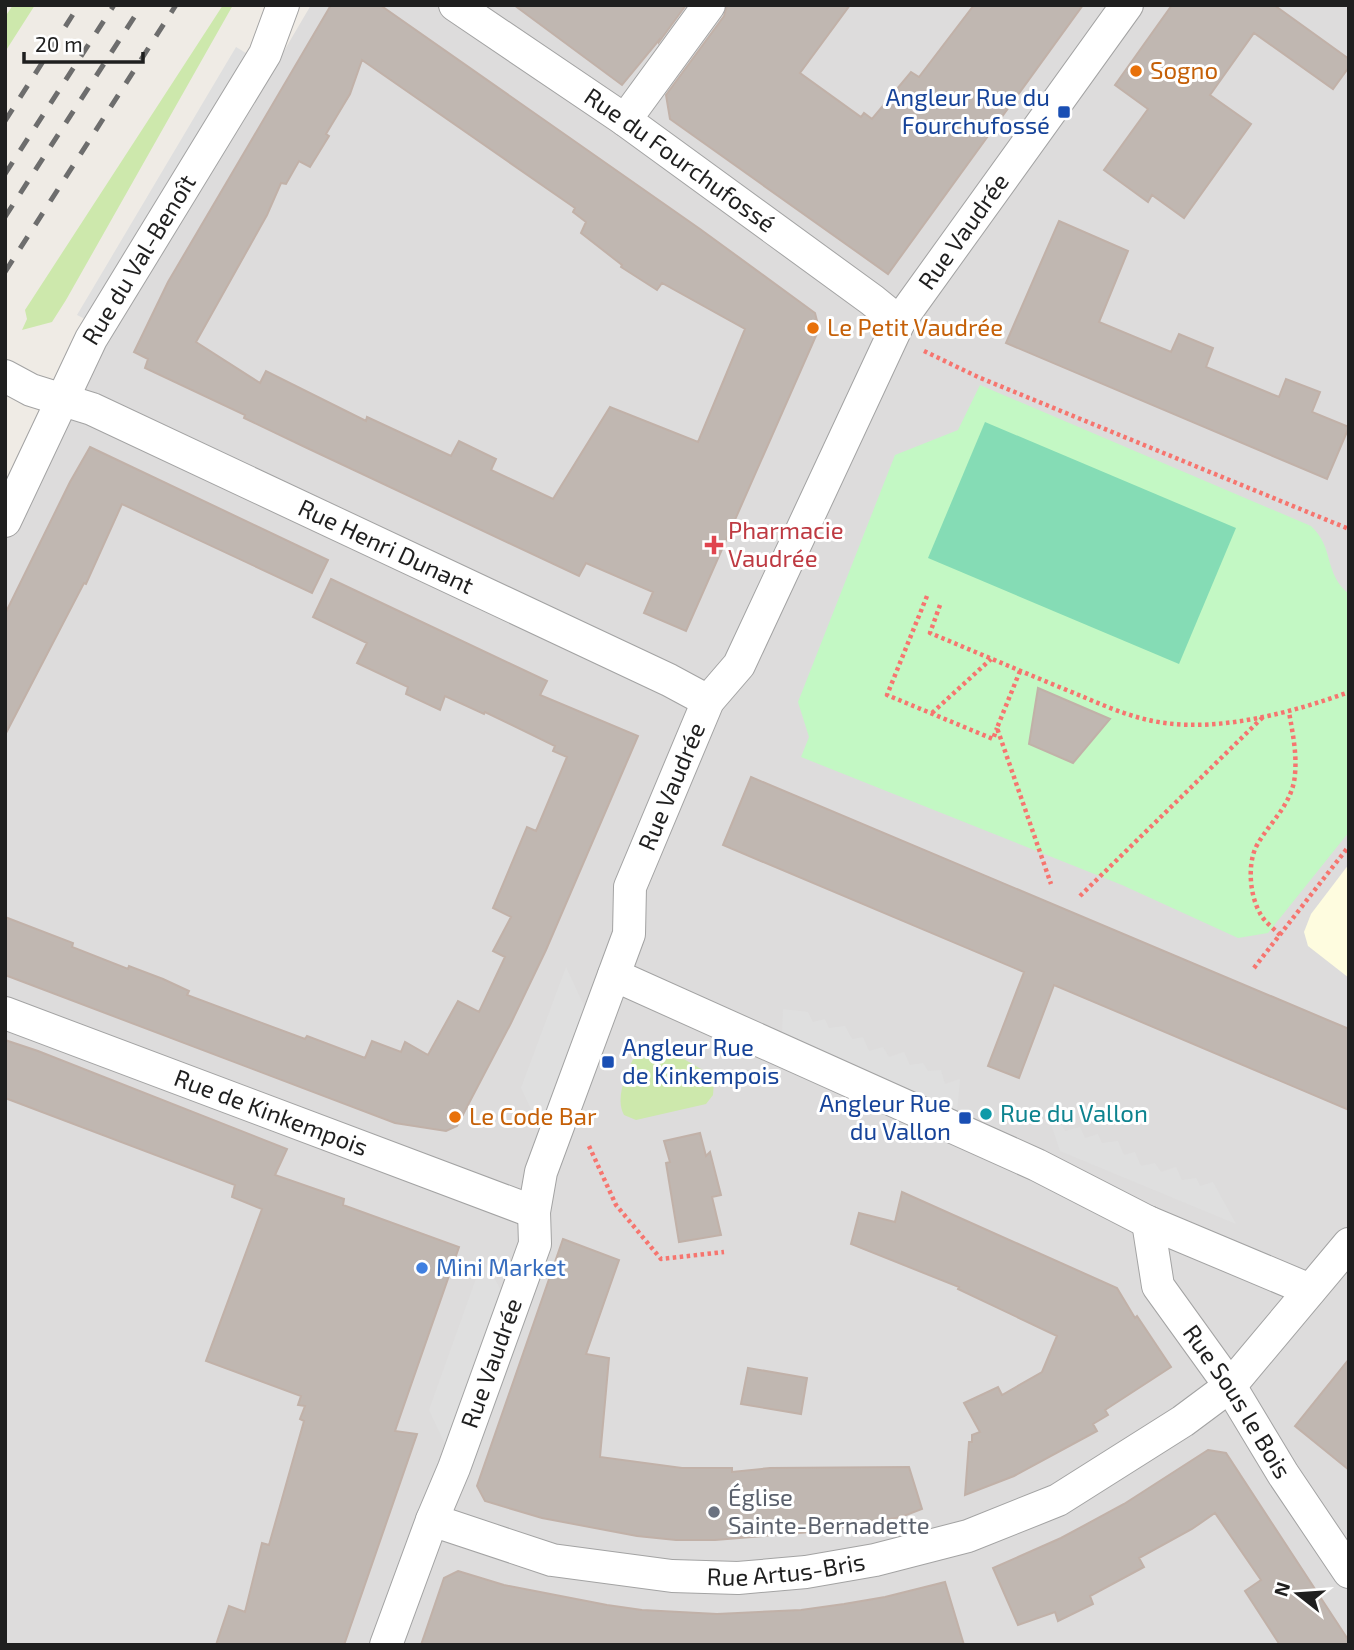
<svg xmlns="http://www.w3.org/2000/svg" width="1354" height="1650" font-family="'Exo 2',sans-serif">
<rect width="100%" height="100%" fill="#efebe5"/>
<path fill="#dddcdc" d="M 311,5 L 1349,5 L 1349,1645 L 5,1645 L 5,542 L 99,340 L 241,124 Z"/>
<path fill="#fefcdf" d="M 1349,864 L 1349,978 L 1308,946 L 1304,932 L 1311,914 Z"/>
<path fill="#cde8ac" d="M 13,5 L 35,5 L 5,52 L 5,17 Z
M 223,5 L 233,5 L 66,300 L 52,322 L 22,330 L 27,319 L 25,310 Z
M 648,1042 L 663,1047 L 708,1073 L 714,1082 L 713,1095 L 706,1104 L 636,1120 L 624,1115 C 614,1097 628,1070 636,1053 L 641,1046 Z"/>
<path fill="#c3f8c4" d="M 980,385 L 1311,526 C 1335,548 1323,573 1349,594 L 1349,832 L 1268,933 L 1238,938 L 1122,885 L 801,757 L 809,737 L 798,702 L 895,455 L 958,430 Z"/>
<path fill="#85dcb5" d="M 985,422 L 1236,528 L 1179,664 L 928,558 Z"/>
<path fill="#dfdfdf" d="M 236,47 L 251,56 L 91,322 L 77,315 Z
M 566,967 L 585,1008 L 540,1128 L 521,1088 Z
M 783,1009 L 808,1012 L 813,1022 L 825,1019 L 829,1028 L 845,1026 L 852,1039 L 863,1037 L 869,1051 L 883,1047 L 889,1057 L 904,1052 L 910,1065 L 923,1063 L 928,1071 L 941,1070 L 945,1084 L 960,1079 L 957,1112 L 782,1034 Z
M 1059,1120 L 1065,1131 L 1080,1127 L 1085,1138 L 1098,1134 L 1102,1143 L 1118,1141 L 1124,1155 L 1135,1152 L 1141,1166 L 1155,1163 L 1161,1172 L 1176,1167 L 1182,1180 L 1196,1178 L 1200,1186 L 1213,1182 L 1236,1224 L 1060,1151 L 1051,1124 Z
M 483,1259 L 501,1290 L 447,1448 L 429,1410 Z"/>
<path fill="#c0b7b1" stroke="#c1b1a8" stroke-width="2" fill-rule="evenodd" d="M 331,5 L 380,5 L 700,229 L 815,313 L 819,329 L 686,631 L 644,613 L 653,592 L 586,563 L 579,576 L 307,448 L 244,418 L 245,415 L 145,368 L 148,359 L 134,352 L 168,282 ZM 362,60 L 575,208 L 573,212 L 586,222 L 581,233 L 622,265 L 621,267 L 657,290 L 662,283 L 745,329 L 698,442 L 610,407 L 553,499 L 491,470 L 496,459 L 459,441 L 451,456 L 367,417 L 366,421 L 266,371 L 260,383 L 196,342 L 267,215 L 281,183 L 286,184 L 299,161 L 310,167 L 329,136 L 326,134 L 350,94 Z
M 514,5 L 686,5 L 659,42 L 659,40 L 622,85 Z
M 727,5 L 850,5 L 800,73 L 861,117 L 864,113 L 872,119 L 911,72 L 919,77 L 974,5 L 1083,5 L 888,274 L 670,119 L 666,95 L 724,16 Z
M 1172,5 L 1274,5 L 1349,59 L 1349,67 L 1333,89 L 1254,33 L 1210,95 L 1251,124 L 1184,218 L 1152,195 L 1148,202 L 1104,170 L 1148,109 L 1115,85 Z
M 1059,221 L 1128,251 L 1099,322 L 1171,352 L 1179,334 L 1213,348 L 1206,367 L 1279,397 L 1286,379 L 1320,392 L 1312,412 L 1349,427 L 1327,479 L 1006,343 Z
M 90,447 L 328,560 L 312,593 L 122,504 L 86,584 L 84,583 L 5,735 L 5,614 L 70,482 Z
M 331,579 L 547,681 L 540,695 L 638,736 L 546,950 L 511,1023 L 457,1126 L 446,1131 L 395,1123 L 5,975 L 5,917 L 73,943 L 72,947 L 128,969 L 129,966 L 163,979 L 189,991 L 187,995 L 305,1039 L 307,1036 L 365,1058 L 372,1041 L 401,1052 L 405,1042 L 428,1055 L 458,1001 L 479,1012 L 505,957 L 493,951 L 511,917 L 493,908 L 527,827 L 536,831 L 567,757 L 553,751 L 555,746 L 485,712 L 484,714 L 445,696 L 440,710 L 406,694 L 408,687 L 357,663 L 367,643 L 313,617 Z
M 1038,688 L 1110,719 L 1073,763 L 1029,744 Z
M 751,777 L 1349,1029 L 1349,1110 L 1054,985 L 1019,1078 L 988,1066 L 1024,972 L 723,845 Z
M 5,1040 L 38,1051 L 287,1149 L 275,1175 L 344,1199 L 343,1205 L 459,1247 L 395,1431 L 417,1434 L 344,1645 L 216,1645 L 229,1606 L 245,1612 L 262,1543 L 269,1545 L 304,1421 L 300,1419 L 305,1406 L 298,1405 L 301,1396 L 206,1361 L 262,1209 L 232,1197 L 235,1185 L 5,1098 Z
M 700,1133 L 706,1156 L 710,1152 L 721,1195 L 712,1197 L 721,1235 L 679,1242 L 666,1163 L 670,1162 L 664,1141 Z
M 902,1192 L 1117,1288 L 1135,1318 L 1137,1316 L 1171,1367 L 1105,1410 L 1108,1415 L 1093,1424 L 1097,1431 L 1014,1476 L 965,1495 L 969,1442 L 972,1442 L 972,1435 L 980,1432 L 964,1403 L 998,1387 L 1002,1395 L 1042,1372 L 1057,1336 L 958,1289 L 959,1287 L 851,1244 L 859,1213 L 895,1222 Z
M 563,1239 L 619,1260 L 586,1354 L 609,1358 L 600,1457 L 682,1468 L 732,1468 L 732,1472 L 770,1468 L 909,1467 L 922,1509 L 901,1517 L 824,1531 L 715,1540 L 676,1540 L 637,1536 L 542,1518 L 485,1501 L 477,1486 Z
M 1349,1359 L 1349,1470 L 1295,1426 Z
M 748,1368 L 807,1378 L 801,1414 L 741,1404 Z
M 1208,1450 L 1226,1453 L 1349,1641 L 1349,1645 L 1280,1645 L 1245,1591 L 1261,1580 L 1215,1513 L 1192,1529 L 1139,1558 L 1144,1567 L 1090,1596 L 1093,1604 L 1058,1621 L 1055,1612 L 1018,1625 L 993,1568 L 1061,1538 L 1124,1504 Z
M 458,1571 L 504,1585 L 607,1605 L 642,1610 L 717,1614 L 801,1610 L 844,1604 L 885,1597 L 945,1582 L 964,1645 L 421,1645 L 444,1578 Z"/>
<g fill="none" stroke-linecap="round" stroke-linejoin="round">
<g stroke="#a3a3a3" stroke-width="34">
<g id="street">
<path id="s1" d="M 455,5 L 625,120 L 872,300 L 899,322"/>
<path d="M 625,120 L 709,5"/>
<path id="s2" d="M 5,376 L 31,390 L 92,409 L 669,680 L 708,701"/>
<path id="s3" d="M 5,521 L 91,339 L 265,54 L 283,5"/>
<path d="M 614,975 L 1037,1165 L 1148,1222 L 1310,1290"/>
<path id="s4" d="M 5,1013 L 534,1212"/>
<path id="s5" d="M 1148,1222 L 1158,1286 L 1230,1386 L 1283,1474 L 1349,1572"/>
<path id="s6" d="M 432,1520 L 552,1560 L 672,1576 L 738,1578 L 806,1572 L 875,1560 L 968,1536 L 1058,1500 L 1183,1421 L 1230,1386 L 1349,1244"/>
<path id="s7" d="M 386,1645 L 432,1520 L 454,1468 L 535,1244 L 534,1212 L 541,1172 L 629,934 L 630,887 L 708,701 L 739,665 L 899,322 L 1127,5"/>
</g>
</g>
<path stroke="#f6756f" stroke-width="4.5" stroke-dasharray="3.5 3.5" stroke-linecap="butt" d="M 924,351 L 978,377 L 1349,529
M 927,596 L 887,695 L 993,739 L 997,728
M 940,605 L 930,633 C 978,653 1025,673 1074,693 C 1103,705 1133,719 1165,723 C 1223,731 1294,712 1349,692
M 1020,671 L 997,728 L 1051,884
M 932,713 L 991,659
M 1080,896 L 1263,717
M 1280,935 C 1274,929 1265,922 1261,915 C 1250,897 1247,866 1256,847 C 1268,824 1288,809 1294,782 C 1298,758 1293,735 1289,712
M 1254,968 L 1349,846
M 589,1146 L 616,1205 L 661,1259 L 724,1252"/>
<use href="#street" stroke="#fff" stroke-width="32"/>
<path stroke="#6d6d6d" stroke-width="5" stroke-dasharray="14 14" stroke-linecap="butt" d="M 5,121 L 79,5
M 5,174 L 114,5
M 5,217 L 142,5
M 5,272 L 176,5"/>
</g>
<g fill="#e8710a" stroke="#fff" stroke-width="2.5">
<circle cx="1136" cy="71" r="7"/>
<circle cx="813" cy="328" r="7"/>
<circle cx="455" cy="1117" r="7"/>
</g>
<g fill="#1a4fb4" stroke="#fff" stroke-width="2.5">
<rect x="1057" y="105" width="14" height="14" rx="3.5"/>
<rect x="601" y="1055" width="14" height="14" rx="3.5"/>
<rect x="958" y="1111" width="14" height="14" rx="3.5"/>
</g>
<path fill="#e0444e" stroke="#fff" stroke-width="2.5" d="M710.5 534.5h7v7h7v7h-7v7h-7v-7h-7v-7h7z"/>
<circle fill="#0f9aa8" stroke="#fff" stroke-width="2.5" cx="986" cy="1114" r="7"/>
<circle fill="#3f7fe0" stroke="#fff" stroke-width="2.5" cx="422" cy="1268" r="7"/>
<circle fill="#6b7280" stroke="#fff" stroke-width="2.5" cx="714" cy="1512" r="7"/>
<g text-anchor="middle" stroke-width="6" stroke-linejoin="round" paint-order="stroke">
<g font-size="24" fill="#c56008" stroke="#fff" text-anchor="start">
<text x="1150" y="79">Sogno</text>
<text x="827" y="336">Le Petit Vaudrée</text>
<text x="469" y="1125">Le Code Bar</text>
</g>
<g font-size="24" fill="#164399" stroke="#fff" text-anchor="end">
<text x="1050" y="106">Angleur Rue du<tspan x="1050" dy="28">Fourchufossé</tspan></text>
<text x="622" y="1056" text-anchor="start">Angleur Rue<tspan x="622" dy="28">de Kinkempois</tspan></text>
<text x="951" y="1112">Angleur Rue<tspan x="951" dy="28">du Vallon</tspan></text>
</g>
<g font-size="24" fill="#1f1f1f" stroke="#fff">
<text dy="8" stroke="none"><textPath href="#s1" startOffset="273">Rue du Fourchufossé</textPath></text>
<text dy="8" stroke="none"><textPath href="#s7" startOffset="1540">Rue Vaudrée</textPath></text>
<text dy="8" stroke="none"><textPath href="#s3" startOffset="294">Rue du Val-Benoît</textPath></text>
<text dy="8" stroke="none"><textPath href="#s2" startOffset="418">Rue Henri Dunant</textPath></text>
<text dy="8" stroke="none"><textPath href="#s7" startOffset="910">Rue Vaudrée</textPath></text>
<text dy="8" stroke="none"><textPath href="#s4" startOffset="284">Rue de Kinkempois</textPath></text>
<text dy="8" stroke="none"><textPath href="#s7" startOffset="301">Rue Vaudrée</textPath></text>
<text dy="8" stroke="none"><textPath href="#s5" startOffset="205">Rue Sous le Bois</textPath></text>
<text dy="8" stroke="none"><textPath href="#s6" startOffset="362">Rue Artus-Bris</textPath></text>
</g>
<g font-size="24" fill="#be3a42" stroke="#fff" text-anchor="start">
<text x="728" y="539">Pharmacie<tspan x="728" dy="28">Vaudrée</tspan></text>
</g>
<g font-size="24" fill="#0d838f" stroke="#fff" text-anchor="start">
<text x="1000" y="1122">Rue du Vallon</text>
</g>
<g font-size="24" fill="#366cbe" stroke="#fff" text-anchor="start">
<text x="436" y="1276">Mini Market</text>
</g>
<g font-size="24" fill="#5b616d" stroke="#fff" text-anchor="start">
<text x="728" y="1506">Église<tspan x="728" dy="28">Sainte-Bernadette</tspan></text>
</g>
</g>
<rect width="1354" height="1650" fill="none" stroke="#1f1f1f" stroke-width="14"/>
<g transform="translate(1298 1594) rotate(287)" stroke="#ffffff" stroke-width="5" paint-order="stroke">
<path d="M0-5L12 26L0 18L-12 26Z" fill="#1f1f1f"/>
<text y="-10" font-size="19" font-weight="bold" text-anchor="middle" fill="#1f1f1f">N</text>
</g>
<path d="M24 52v10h119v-10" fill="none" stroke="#1f1f1f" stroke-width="3.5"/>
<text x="35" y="52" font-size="21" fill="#1f1f1f" stroke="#ffffff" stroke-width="5" paint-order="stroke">20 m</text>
</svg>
